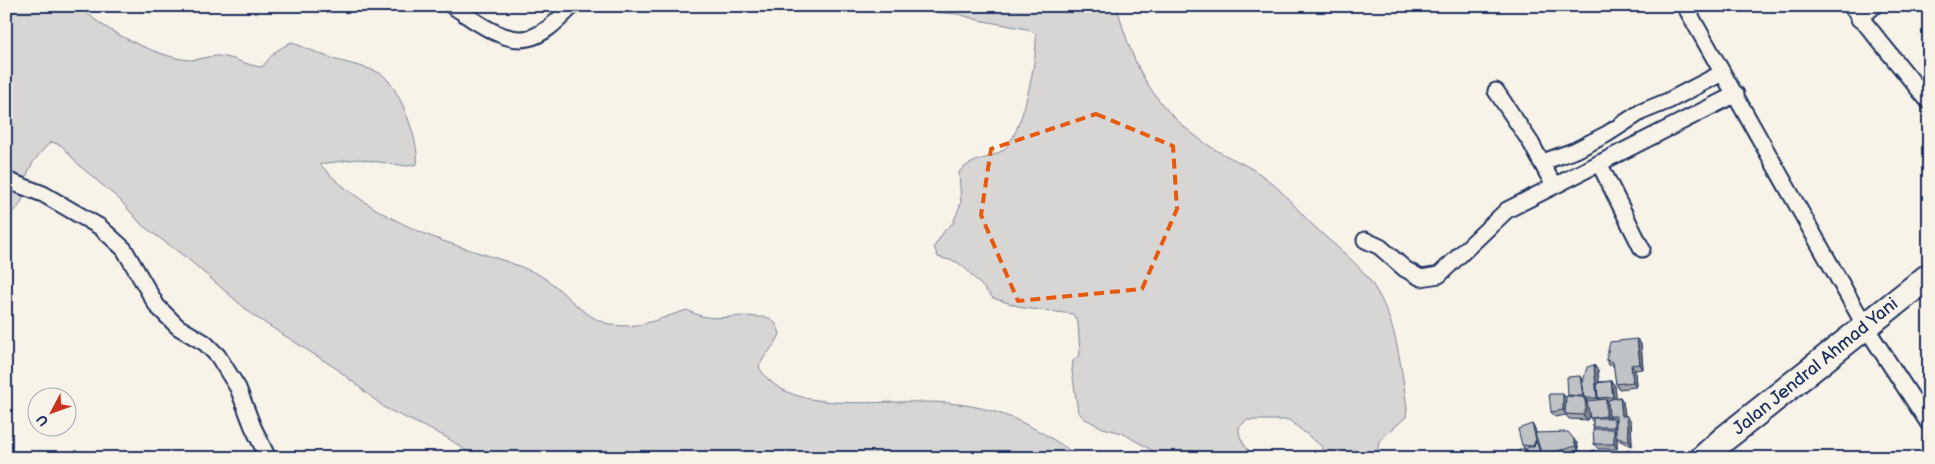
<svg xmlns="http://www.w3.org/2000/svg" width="1935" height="464" font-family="'Balsamiq Sans',sans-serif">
<rect width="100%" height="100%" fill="#f7f3e8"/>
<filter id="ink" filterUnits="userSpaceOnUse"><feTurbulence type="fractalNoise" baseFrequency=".02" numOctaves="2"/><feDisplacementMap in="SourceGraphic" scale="10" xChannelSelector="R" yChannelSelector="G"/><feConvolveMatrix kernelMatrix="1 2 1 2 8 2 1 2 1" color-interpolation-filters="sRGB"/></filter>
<g filter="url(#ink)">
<path fill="#d7d6d4" stroke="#798299" d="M 6,6 L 81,6 C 97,29 163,59 190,60 C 199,60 208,56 217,56 C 232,56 247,66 262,67 L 275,52 L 291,42 C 304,47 317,53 330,58 C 342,62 377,69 384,76 C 400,90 420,143 417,164 L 407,166 L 358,159 L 320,164 C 350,199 408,230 452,244 C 481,254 515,262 541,276 C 564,289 579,315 606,323 C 633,332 660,318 687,310 C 714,325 730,313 757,317 C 761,317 766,317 769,318 C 776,321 778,328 780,334 C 775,347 764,354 759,367 C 785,415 873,400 919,402 C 938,402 957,403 976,407 C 1016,415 1048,435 1081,458 L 477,458 L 446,437 L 385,408 L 337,369 L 254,316 L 188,259 L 142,225 L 120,200 L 81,167 L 61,145 L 51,142 C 42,151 34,159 29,170 C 21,187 29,204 9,214 L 6,213 Z
M 897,6 L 1117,6 C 1133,71 1157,112 1214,149 C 1229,158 1246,164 1260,174 C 1283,189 1297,211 1317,229 C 1336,247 1359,263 1373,285 C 1397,322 1401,366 1407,408 L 1406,417 L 1379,441 L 1377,458 L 1330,458 L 1320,445 L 1289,420 L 1247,420 L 1239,427 C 1238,440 1247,448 1255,458 L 1165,458 L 1122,433 L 1103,428 L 1085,419 L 1078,412 L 1072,371 L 1073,361 L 1080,354 L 1078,323 L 1073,314 L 1024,308 L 993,298 L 966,269 L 957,262 L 938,257 L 934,247 L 945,230 L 953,223 L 961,203 L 959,172 C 973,157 988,161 1003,150 C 1022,137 1038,57 1036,34 L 1027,29 L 978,20 L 958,14 L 904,10 Z"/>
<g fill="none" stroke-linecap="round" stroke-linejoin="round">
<g stroke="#1b2f5e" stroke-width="19">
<path id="street" d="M 452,6 C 460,10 467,16 475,21 C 520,50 537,43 572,6
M 1685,6 L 1865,326 L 1929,424
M 1851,6 L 1929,102
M 1859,19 L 1874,6
M 1496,91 L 1531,143 L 1554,186
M 1543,162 L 1576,150 L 1607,134 L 1641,112 L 1668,101 L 1722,73
M 1599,163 L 1642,249
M 6,180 L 43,194 L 100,227 L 124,249 L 157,306 L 178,327 L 205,343 L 218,356 L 238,388 L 253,427 L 268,458
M 1365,240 L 1380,247 L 1405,269 L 1421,278 L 1439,275 L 1507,210 L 1736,94"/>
</g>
<g stroke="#1b2f5e" stroke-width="29">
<path id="primary" d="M 1703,458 L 1724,439 L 1929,276"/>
</g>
<use href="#street" stroke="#f7f3e8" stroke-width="15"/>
<use href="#primary" stroke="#f7f3e8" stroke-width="25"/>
</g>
<path fill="#a5a8a9" stroke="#1b2f5e" d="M 1637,339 L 1641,344 L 1643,369 L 1635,370 L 1636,387 L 1619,389 L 1616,384 L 1614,366 L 1609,365 L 1606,360 Z
M 1598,370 L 1599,382 L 1611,381 L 1615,386 L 1616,398 L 1620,397 L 1623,402 L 1625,416 L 1631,421 L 1632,446 L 1620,441 L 1617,437 L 1617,449 L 1598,449 L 1594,444 L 1594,429 L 1593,427 L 1593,422 L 1590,418 L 1590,414 L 1587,420 L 1569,419 L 1566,415 L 1555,417 L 1551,412 L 1568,396 L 1568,395 Z
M 1532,424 L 1535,429 L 1536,433 L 1577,443 L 1579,451 L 1555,458 L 1544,458 L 1526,450 L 1522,445 Z"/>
<path fill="#86888a" stroke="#1b2f5e" d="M 1637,339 L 1641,344 L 1643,369 L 1640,364 Z
M 1594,365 L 1598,370 L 1600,398 L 1598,398 L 1600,400 L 1600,403 L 1597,398 Z
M 1631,365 L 1635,370 L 1636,387 L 1633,382 Z
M 1580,376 L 1583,381 L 1585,398 L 1587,401 L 1583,396 Z
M 1611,381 L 1615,386 L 1617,402 L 1613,397 Z
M 1563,394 L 1567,399 L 1567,415 L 1563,410 Z
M 1620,397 L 1623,402 L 1626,421 L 1622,416 Z
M 1606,399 L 1610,404 L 1609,416 L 1610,417 L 1609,421 L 1606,416 Z
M 1585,400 L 1588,405 L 1590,414 L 1587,420 L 1583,415 Z
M 1627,416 L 1631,421 L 1632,446 L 1629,441 Z
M 1614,418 L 1617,423 L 1618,432 L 1614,427 Z
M 1532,424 L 1535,429 L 1542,455 L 1544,458 L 1542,458 L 1533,446 Z
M 1614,429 L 1617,434 L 1617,449 L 1614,444 Z
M 1573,438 L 1577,443 L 1579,451 L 1576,446 Z"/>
<path fill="#c0c3c5" stroke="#1b2f5e" d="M 1637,339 L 1640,364 L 1631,365 L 1633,382 L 1616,384 L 1613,362 L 1606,360 L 1610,342 Z
M 1594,365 L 1597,398 L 1585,398 L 1582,386 L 1587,367 Z
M 1580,376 L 1583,396 L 1568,395 L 1567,377 Z
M 1611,381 L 1613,397 L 1598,398 L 1597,383 Z
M 1549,394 L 1563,394 L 1563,410 L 1551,412 Z
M 1566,396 L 1582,397 L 1585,400 L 1586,409 L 1583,415 L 1565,414 Z
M 1620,397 L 1622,416 L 1627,416 L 1629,441 L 1616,436 L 1616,416 L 1609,416 L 1608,400 Z
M 1606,399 L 1606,416 L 1590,418 L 1587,401 Z
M 1593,418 L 1614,418 L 1614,427 L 1593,427 Z
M 1532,424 L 1536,439 L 1533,446 L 1522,445 L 1518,429 Z
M 1593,429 L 1614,429 L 1614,444 L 1594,444 Z
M 1568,432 L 1573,438 L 1576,446 L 1542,455 L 1535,433 Z
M 1536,441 L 1542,458 L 1529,458 L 1526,450 L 1528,447 L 1534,447 Z
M 1524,448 L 1527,458 L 1521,457 L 1519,450 Z
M 1594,450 L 1596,458 L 1588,458 L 1590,457 L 1589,452 Z
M 1629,450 L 1632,458 L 1607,458 L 1612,454 L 1614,457 Z
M 1576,455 L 1577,458 L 1568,458 L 1568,457 Z"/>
</g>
<path fill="none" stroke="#e8590c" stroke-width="4" stroke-dasharray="10 6" stroke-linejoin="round" d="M 1096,114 L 1173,146 L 1177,209 L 1142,289 L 1018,301 L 981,215 L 991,149 Z"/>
<g text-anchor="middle" stroke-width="4.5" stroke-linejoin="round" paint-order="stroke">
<g font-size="18" fill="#1b2f5e" stroke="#f7f3e8">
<text transform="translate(1815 366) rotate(-39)" y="6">Jalan Jendral Ahmad Yani</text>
</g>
</g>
<rect width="1935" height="464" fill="none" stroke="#f7f3e8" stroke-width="25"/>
<rect x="12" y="12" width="1910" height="439" fill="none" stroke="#1b2f5e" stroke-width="2" filter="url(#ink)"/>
<g transform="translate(52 412) rotate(229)"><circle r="24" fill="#f7f3e8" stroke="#9fa5b1"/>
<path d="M0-4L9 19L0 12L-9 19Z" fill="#c8321e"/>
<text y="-8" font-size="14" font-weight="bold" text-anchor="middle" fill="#1b2f5e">U</text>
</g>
</svg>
